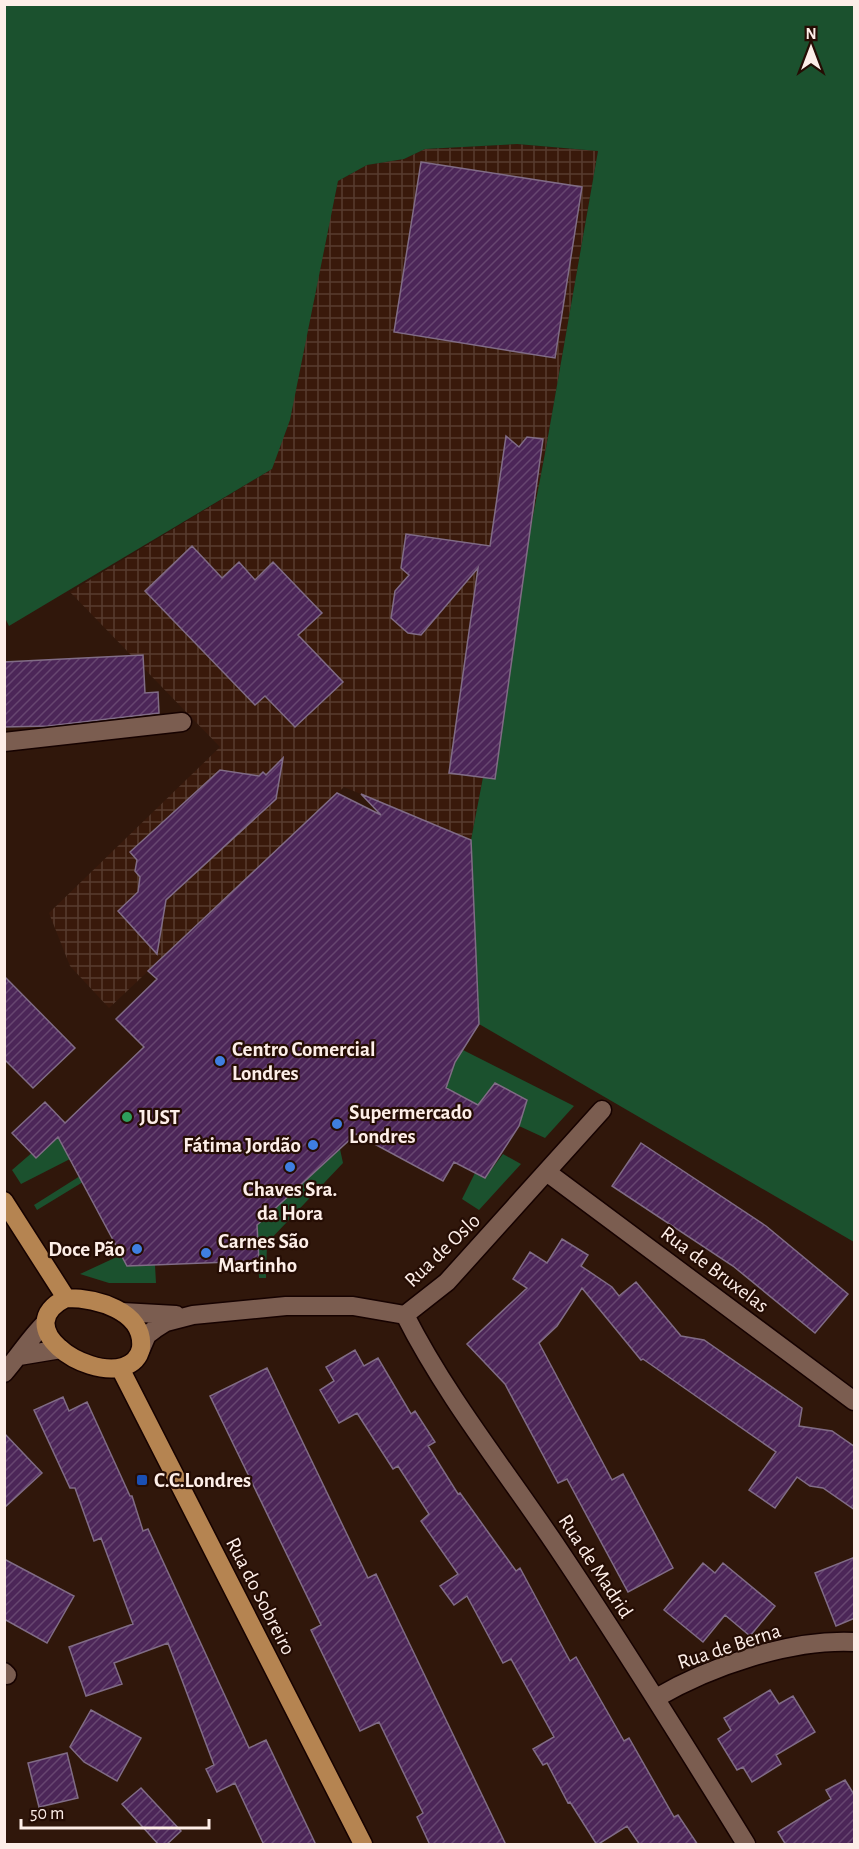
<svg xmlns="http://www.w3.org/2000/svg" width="859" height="1849" font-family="'Alegreya Sans',sans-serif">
<defs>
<pattern id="industrial-grid" width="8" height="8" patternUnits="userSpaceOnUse" patternTransform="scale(1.5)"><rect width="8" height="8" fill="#39190b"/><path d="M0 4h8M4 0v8" fill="none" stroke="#573b2f"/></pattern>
<pattern id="building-hatch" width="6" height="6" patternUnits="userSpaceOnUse" patternTransform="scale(1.5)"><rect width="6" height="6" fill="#4c2658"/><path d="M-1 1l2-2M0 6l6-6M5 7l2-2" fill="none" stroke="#674670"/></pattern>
</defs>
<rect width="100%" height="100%" fill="#30170b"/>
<path fill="url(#industrial-grid)" d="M 517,144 L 598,151 L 546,448 L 471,840 L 344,787 L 109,1008 L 70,966 L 49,913 L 220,747 L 70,592 L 272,469 L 338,181 L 367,165 L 404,159 L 425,149 Z"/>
<path fill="#1b512e" d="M 5,5 L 854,5 L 854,1242 L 479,1024 L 471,840 L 546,448 L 598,151 L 517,144 L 425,149 L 404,159 L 367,165 L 338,181 L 290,420 L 272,469 L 9,626 L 5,618 Z
M 463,1050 L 574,1106 L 545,1138 L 519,1126 L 526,1100 L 478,1105 L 446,1088 L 455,1062 Z
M 56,1132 L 70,1159 L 21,1184 L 12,1170 Z
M 340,1149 L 343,1163 L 267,1243 L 266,1278 L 259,1278 L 257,1225 Z
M 503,1154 L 521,1164 L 479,1210 L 462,1199 L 475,1173 L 485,1178 Z
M 80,1176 L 83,1182 L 37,1210 L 34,1205 Z
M 121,1255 L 155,1265 L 156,1283 L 109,1283 L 80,1274 Z"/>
<path fill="url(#building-hatch)" stroke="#806c86" stroke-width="1.5" d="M 421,162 L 582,187 L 555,358 L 394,332 Z
M 506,436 L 519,447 L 527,437 L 543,439 L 495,779 L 449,773 L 478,568 L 421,635 L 408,633 L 391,618 L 395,591 L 409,575 L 401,568 L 406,534 L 490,546 Z
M 192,546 L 222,578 L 239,562 L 255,580 L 273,562 L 322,613 L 298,635 L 343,682 L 295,727 L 265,696 L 255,705 L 145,591 Z
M 143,655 L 145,693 L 158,692 L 159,713 L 48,726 L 4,727 L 4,662 Z
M 283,758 L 276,799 L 166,900 L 157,954 L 118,911 L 138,892 L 140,877 L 135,871 L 137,860 L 130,852 L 220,770 L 259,776 L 263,772 L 266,775 Z
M 337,793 L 381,815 L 361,794 L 471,840 L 479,1024 L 455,1062 L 446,1088 L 478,1105 L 495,1083 L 527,1100 L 519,1126 L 485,1178 L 454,1162 L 443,1181 L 356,1134 L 257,1225 L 259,1261 L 127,1266 L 58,1137 L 36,1158 L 12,1133 L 45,1102 L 65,1123 L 144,1047 L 116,1019 L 157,979 L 148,971 Z
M 4,976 L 75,1048 L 33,1088 L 4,1059 Z
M 641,1143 L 766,1226 L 848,1294 L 815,1333 L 733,1266 L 612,1186 Z
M 562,1239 L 588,1255 L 581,1266 L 612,1287 L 619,1296 L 636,1282 L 681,1336 L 704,1340 L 802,1408 L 799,1426 L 832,1431 L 855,1447 L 855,1510 L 823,1488 L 810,1486 L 797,1477 L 775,1508 L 749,1490 L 776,1452 L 643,1359 L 641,1360 L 582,1288 L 557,1326 L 539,1343 L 612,1480 L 623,1474 L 673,1568 L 628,1592 L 567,1479 L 558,1483 L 505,1384 L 467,1344 L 527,1288 L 513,1279 L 530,1252 L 547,1263 Z
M 355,1350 L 364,1366 L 378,1358 L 411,1414 L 415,1411 L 435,1442 L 428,1446 L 458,1494 L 460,1493 L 516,1571 L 520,1568 L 570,1661 L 576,1657 L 624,1741 L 629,1738 L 674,1817 L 678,1815 L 698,1845 L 640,1845 L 627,1826 L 597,1845 L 570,1802 L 568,1803 L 547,1763 L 543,1765 L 533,1749 L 554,1737 L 511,1659 L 503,1663 L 467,1596 L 454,1605 L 440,1586 L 458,1574 L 421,1521 L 429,1514 L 398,1466 L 393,1469 L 357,1413 L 339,1423 L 320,1390 L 334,1381 L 326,1367 Z
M 267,1368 L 368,1578 L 376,1574 L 506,1845 L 430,1845 L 417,1817 L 423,1813 L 379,1722 L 360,1731 L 311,1630 L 321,1625 L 210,1396 Z
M 63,1397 L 69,1411 L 87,1402 L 130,1496 L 132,1496 L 143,1531 L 148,1529 L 249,1748 L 266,1740 L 316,1845 L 264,1845 L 235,1783 L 217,1792 L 206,1769 L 214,1765 L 168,1643 L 114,1663 L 122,1684 L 86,1696 L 69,1647 L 133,1624 L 101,1538 L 94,1541 L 75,1488 L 70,1488 L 34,1410 Z
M 4,1433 L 42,1473 L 4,1508 Z
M 855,1557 L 855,1618 L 836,1626 L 815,1573 Z
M 4,1559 L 74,1596 L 47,1643 L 4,1619 Z
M 703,1563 L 715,1573 L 723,1563 L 775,1606 L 750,1636 L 725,1615 L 703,1642 L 664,1610 Z
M 770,1690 L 779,1704 L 793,1696 L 815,1732 L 776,1755 L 781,1764 L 752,1782 L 743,1767 L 737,1770 L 718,1739 L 731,1730 L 724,1718 Z
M 91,1710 L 141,1738 L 117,1781 L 84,1762 L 70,1747 Z
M 67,1753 L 78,1798 L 39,1807 L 28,1763 Z
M 845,1780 L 855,1796 L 855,1845 L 786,1845 L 778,1832 L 831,1799 L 826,1790 Z
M 141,1788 L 181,1831 L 166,1845 L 159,1845 L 122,1804 Z"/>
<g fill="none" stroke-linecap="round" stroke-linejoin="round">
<g stroke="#160200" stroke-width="21">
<path id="street" d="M 4,742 L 182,722
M 548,1173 L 854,1401
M 122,1312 L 176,1315
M 405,1315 C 447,1398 507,1472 559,1550 C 624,1647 685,1745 746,1844
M 141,1349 L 147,1335 L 155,1329 L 166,1322 L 193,1315 L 286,1306 L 353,1306 L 405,1315 L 447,1282 L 602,1110
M 19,1356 L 61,1349
M 4,1373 C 19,1356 29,1339 45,1323
M 4,1672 L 7,1675
M 656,1698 C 711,1666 790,1639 854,1642"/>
</g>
<g stroke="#160200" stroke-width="21">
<path id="primary" d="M 4,1201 L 66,1298
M 66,1298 C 95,1298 145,1310 141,1348 C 139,1358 132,1364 123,1367 C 85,1378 9,1327 66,1298 Z
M 120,1368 L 363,1844"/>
</g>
<use href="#street" stroke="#7b5d50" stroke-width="18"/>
<use href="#primary" stroke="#b58451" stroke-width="18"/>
</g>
<g fill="#3f7fe0" stroke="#250d04" stroke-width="2">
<circle cx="220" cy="1061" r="6"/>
<circle cx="337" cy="1124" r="6"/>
<circle cx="313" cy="1145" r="6"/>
<circle cx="290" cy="1167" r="6"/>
<circle cx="137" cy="1249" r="6"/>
<circle cx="206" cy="1253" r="6"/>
</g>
<circle fill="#2e9e5b" stroke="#250d04" stroke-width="2" cx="127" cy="1117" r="6"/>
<rect fill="#1a4fb4" stroke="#250d04" stroke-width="2" x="136" y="1474" width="12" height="12" rx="3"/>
<g text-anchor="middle" stroke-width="4.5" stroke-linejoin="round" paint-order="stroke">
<g font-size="21" font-weight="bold" fill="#fdeee8" stroke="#250d04" text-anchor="start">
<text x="232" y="1056">Centro Comercial<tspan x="232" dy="24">Londres</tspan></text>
<text x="349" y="1119">Supermercado<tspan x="349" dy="24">Londres</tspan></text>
<text x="139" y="1124">JUST</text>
<text x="301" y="1152" text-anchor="end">Fátima Jordão</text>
<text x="290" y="1196" text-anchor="middle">Chaves Sra.<tspan x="290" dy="24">da Hora</tspan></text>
<text x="218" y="1248">Carnes São<tspan x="218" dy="24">Martinho</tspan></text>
<text x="125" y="1256" text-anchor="end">Doce Pão</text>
<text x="154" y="1487">C.C.Londres</text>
</g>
<g font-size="21" fill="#fdeee8" stroke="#250d04">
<text transform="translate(442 1250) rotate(-44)" y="7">Rua de Oslo</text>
<text transform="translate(715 1269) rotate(37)" y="7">Rua de Bruxelas</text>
<text transform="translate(596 1566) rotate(57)" y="7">Rua de Madrid</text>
<text transform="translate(261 1596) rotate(63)" y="7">Rua do Sobreiro</text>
<text transform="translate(729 1646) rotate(-18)" y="7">Rua de Berna</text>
</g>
</g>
<rect width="859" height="1849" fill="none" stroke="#fdeee8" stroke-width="12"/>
<g transform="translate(811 48)" stroke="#250d04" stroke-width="4.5" paint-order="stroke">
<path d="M0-4.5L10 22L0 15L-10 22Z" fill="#fdeee8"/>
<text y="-9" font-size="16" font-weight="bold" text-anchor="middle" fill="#fdeee8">N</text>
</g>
<path d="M21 1819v9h188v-9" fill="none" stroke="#fdeee8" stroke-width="3"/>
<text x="30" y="1819" font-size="18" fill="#fdeee8" stroke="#250d04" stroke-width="4.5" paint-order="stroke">50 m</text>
</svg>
